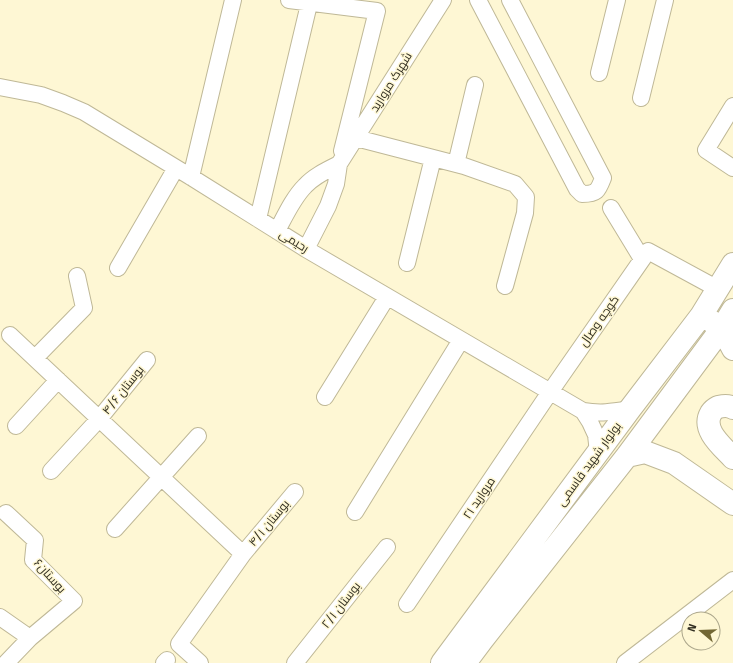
<svg xmlns="http://www.w3.org/2000/svg" width="733" height="663" font-family="'Fira Sans',Cairo,sans-serif">
<rect width="100%" height="100%" fill="#fef7d4"/>
<g fill="none" stroke-linecap="round" stroke-linejoin="round">
<g stroke="#bfb897" stroke-width="18">
<path id="street" d="M 289,0 L 377,11 L 342,151
M 478,0 L 577,189 L 582,194 C 597,194 598,191 603,178 L 510,0
M 599,73 L 617,0
M 0,87 L 41,95 L 63,103 L 84,112 L 191,177 L 306,249 L 583,411 C 601,414 612,412 630,409
M 641,98 L 665,0
M 733,106 L 706,150 L 733,168
M 356,138 L 464,166 L 515,184 L 526,197 L 525,213 L 505,286
M 456,164 L 475,85
M 191,177 L 233,0
M 611,208 L 642,259
M 258,219 L 310,0
M 277,231 C 285,216 293,198 305,186 C 314,176 327,170 339,164
M 306,249 L 328,206 L 336,184 L 339,164 L 443,0
M 407,263 L 433,158
M 118,268 L 176,168
M 10,335 L 243,554
M 35,358 L 84,308 L 77,276
M 325,397 L 387,297
M 583,411 L 590,422 L 596,435 L 598,452
M 16,426 L 58,380
M 51,471 L 99,419 L 147,360
M 355,512 L 461,340
M 115,529 L 198,436
M 407,604 L 550,392 L 648,251 L 718,289
M 0,617 L 30,638
M 6,663 L 30,638 L 74,601 L 33,560 L 35,540 L 6,513
M 164,663 L 167,660
M 200,663 L 179,644 L 243,554 L 295,492
M 295,663 L 387,547
M 625,663 L 733,580"/>
</g>
<g stroke="#bfb897" stroke-width="24">
<path id="secondary" d="M 711,321 L 722,328 L 733,349
M 733,408 C 728,405 723,406 718,407 C 714,409 713,410 711,413 C 701,430 723,447 733,458
M 627,456 L 645,452 L 674,463 L 733,504
M 442,663 L 630,409 L 701,316 L 733,264
M 465,663 L 483,639 L 627,456 L 722,328 L 733,310"/>
</g>
<use href="#street" stroke="#fff" stroke-width="16"/>
<use href="#secondary" stroke="#fff" stroke-width="22"/>
</g>
<g text-anchor="middle" stroke-width="3" stroke-linejoin="round" paint-order="stroke">
<g font-size="12" fill="#312e21" stroke="#fef7d4">
<text transform="translate(391 82) rotate(-58)" y="4">شهرک مروارید</text>
<text transform="translate(294 241) rotate(32)" y="4">رحیمی</text>
<text transform="translate(599 321) rotate(-55)" y="4">کوچه وصال</text>
<text transform="translate(123 390) rotate(-51)" y="4">بوستان ۴/۶</text>
<text transform="translate(589 464) rotate(-54)" y="4">بولوار شهید قاسمی</text>
<text transform="translate(479 498) rotate(-56)" y="4">مروارید ۲۱</text>
<text transform="translate(269 523) rotate(-50)" y="4">بوستان ۴/۱</text>
<text transform="translate(50 576) rotate(48)" y="4">بوستان۶</text>
<text transform="translate(341 605) rotate(-52)" y="4">بوستان ۲/۱</text>
</g>
</g>
<g transform="translate(701 631) rotate(289)"><circle r="19" fill="#fef7d4" stroke="#aca78c"/>
<path d="M0-3L7 15L0 10L-7 15Z" fill="#726734"/>
<text y="-6" font-size="11" font-weight="bold" text-anchor="middle" fill="#312e21">N</text>
</g>
</svg>
